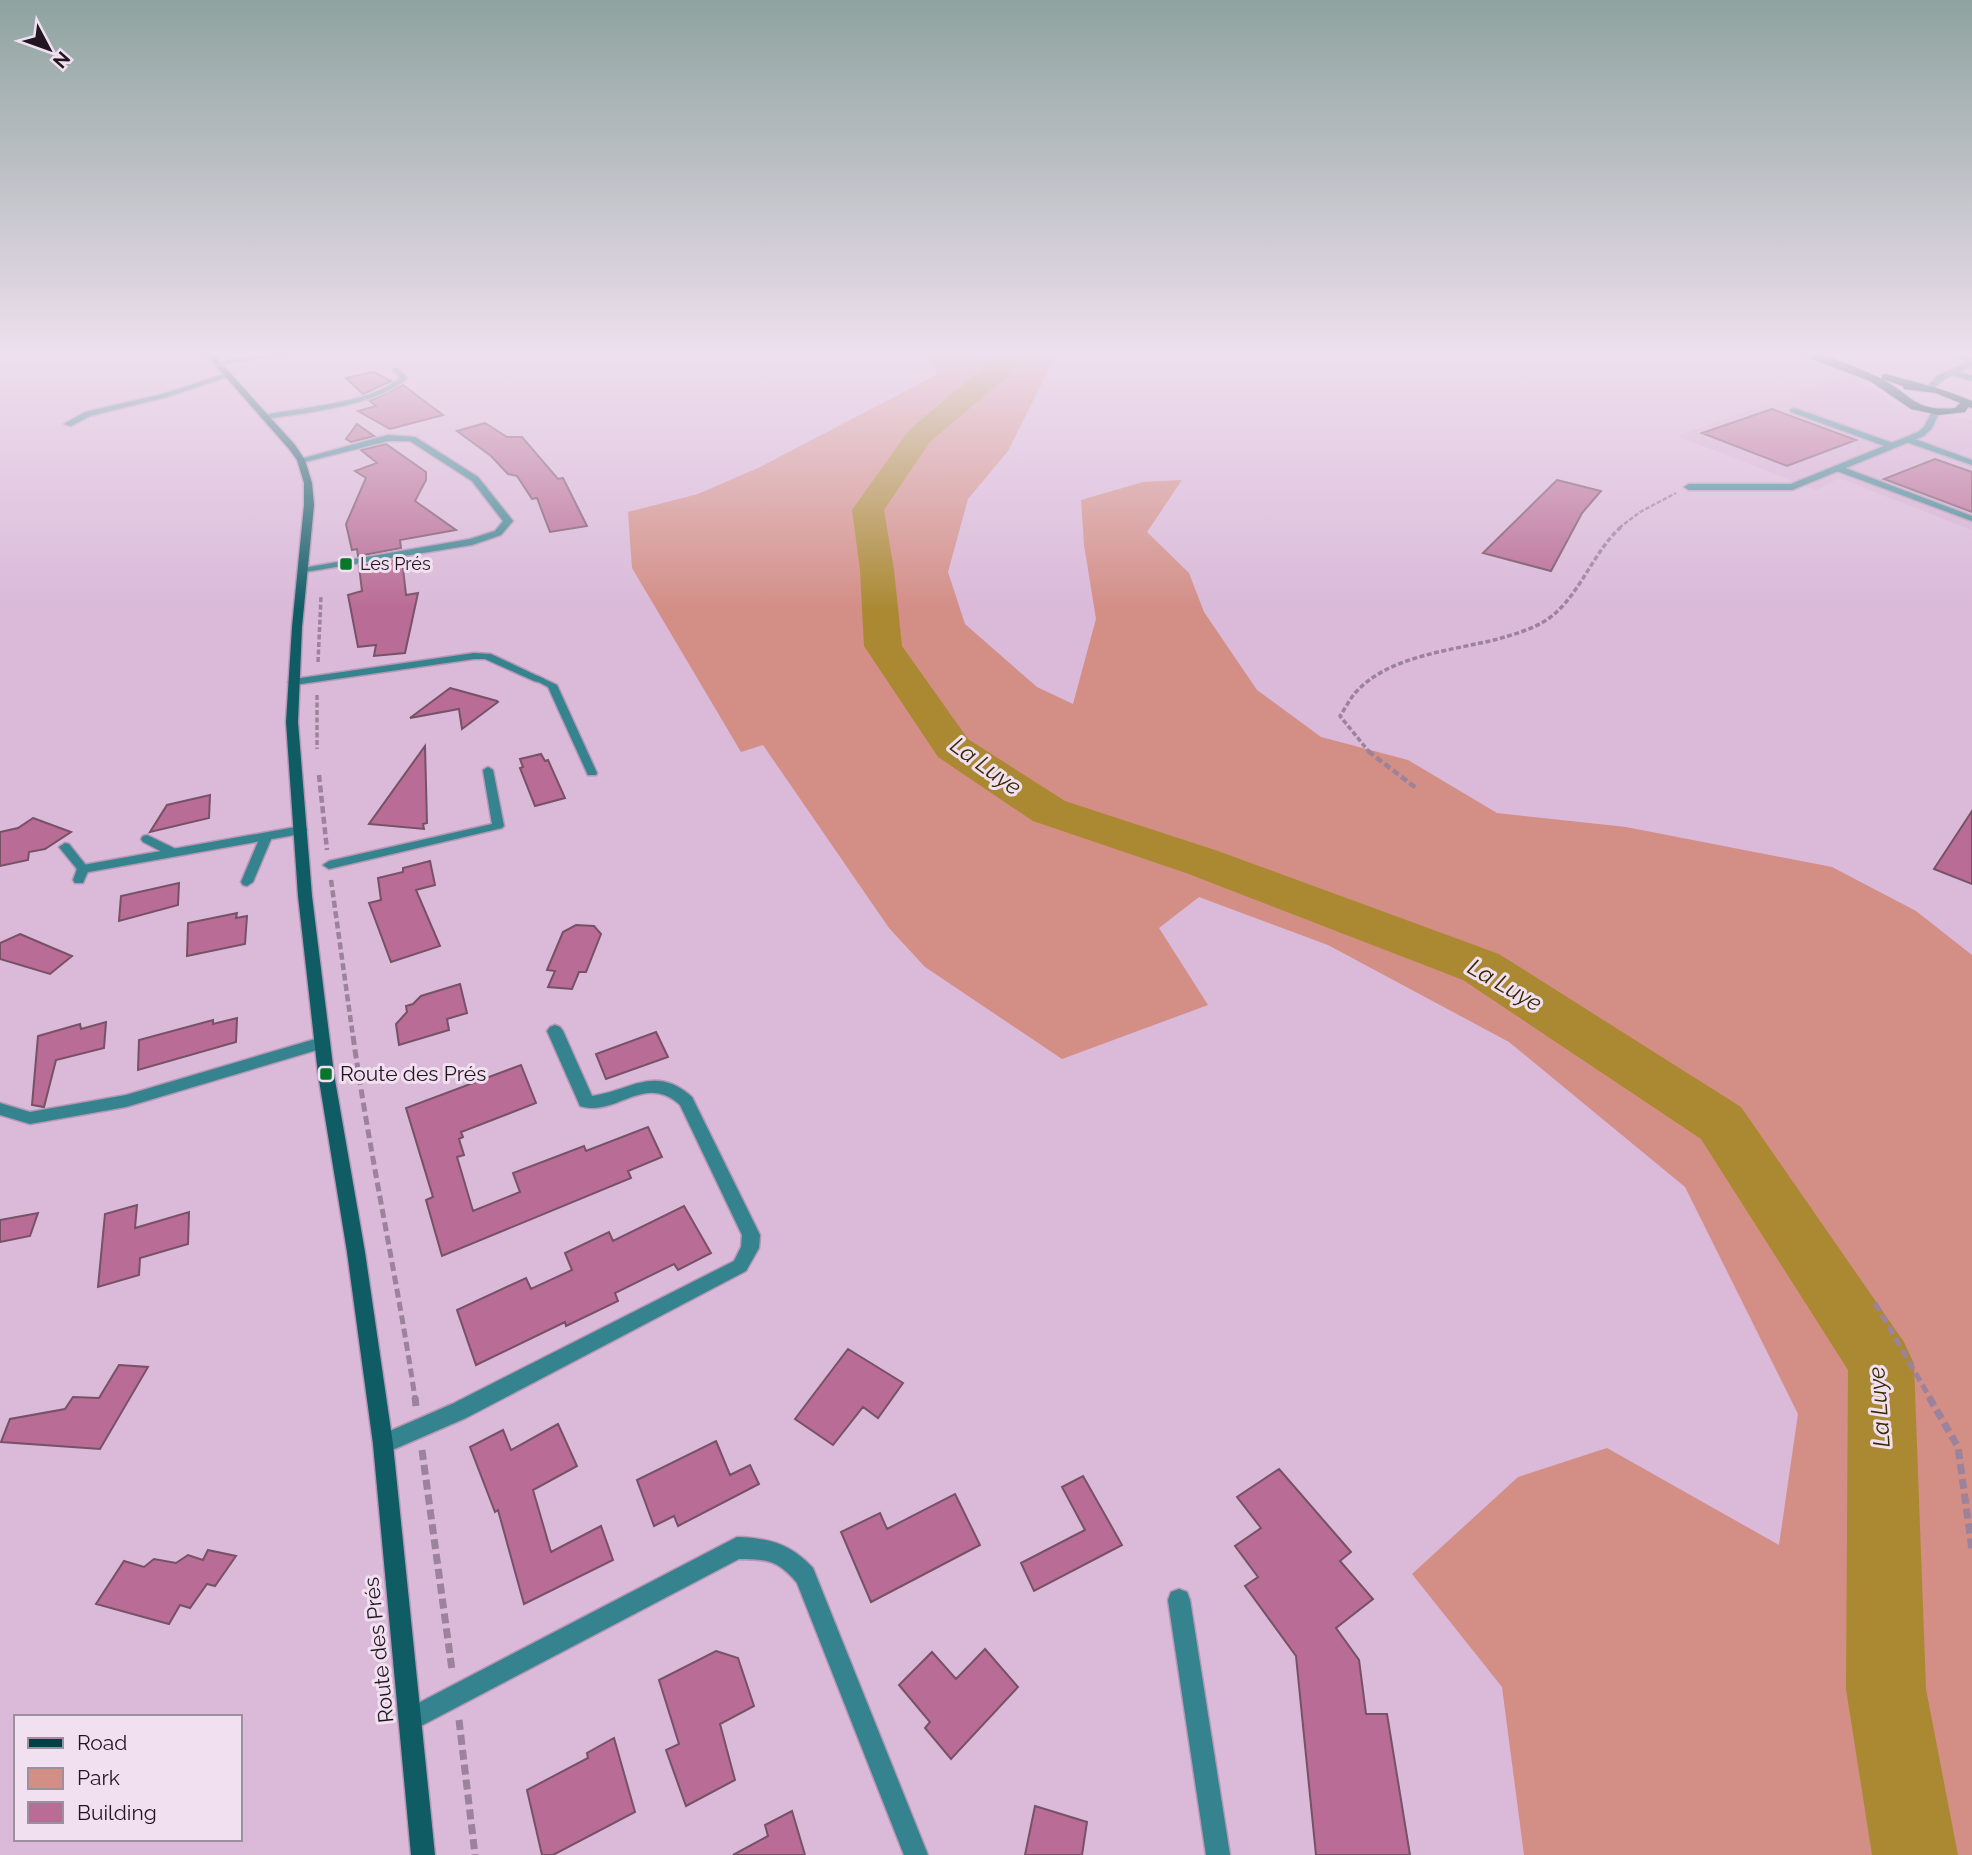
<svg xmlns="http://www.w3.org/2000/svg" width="1972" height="1855" font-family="Raleway,sans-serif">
<rect width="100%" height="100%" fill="#dab9d9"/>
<path fill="#d4add2" d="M 1850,374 L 1878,391 L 1894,405 L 1972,420 L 1972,530 L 1839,478 L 1816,490 L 1677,436 Z"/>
<path fill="#d38e86" d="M 920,351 L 969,351 L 977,354 L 980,351 L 1058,351 L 1008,451 L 968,499 L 948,572 L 965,624 L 1037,687 L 1073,704 L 1096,619 L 1084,545 L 1081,500 L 1143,482 L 1182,480 L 1147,532 L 1189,573 L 1204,612 L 1257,690 L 1321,737 L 1408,760 L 1497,813 L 1626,827 L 1832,867 L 1916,911 L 1972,955 L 1972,1855 L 1524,1855 L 1502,1687 L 1412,1574 L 1518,1477 L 1607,1448 L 1779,1545 L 1798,1414 L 1685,1187 L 1509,1042 L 1328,945 L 1199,897 L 1159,928 L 1208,1005 L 1062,1059 L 925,967 L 889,928 L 763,745 L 741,752 L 632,568 L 628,512 L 698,494 L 760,467 L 938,374 L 930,357 Z"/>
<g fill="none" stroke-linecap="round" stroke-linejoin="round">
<path fill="#ab8933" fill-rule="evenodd" d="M 999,351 L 1025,351 L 1009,375 L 930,442 L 884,510 L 894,570 L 902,646 L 968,739 L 1065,801 L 1218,851 L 1499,954 L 1741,1107 L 1904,1342 L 1914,1364 L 1926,1689 L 1958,1855 L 1872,1855 L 1846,1689 L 1848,1370 L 1701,1139 L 1463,980 L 1186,873 L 1033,821 L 938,757 L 864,646 L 860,570 L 852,510 L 909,430 L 989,363 Z"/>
</g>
<path fill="#b96c95" stroke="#775165" stroke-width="2" d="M 373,372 L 391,381 L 363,394 L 346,378 Z
M 403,385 L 443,415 L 390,429 L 358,411 L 376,406 L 370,401 Z
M 1772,409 L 1856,440 L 1787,466 L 1702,433 Z
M 485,423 L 507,437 L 522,437 L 558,479 L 563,478 L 587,526 L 550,532 L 537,498 L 532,499 L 517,476 L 508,474 L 491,456 L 457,431 Z
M 357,424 L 374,436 L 351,442 L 346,439 Z
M 386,444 L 426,472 L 426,480 L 415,501 L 456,530 L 400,540 L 401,548 L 358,556 L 357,549 L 352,550 L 346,524 L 366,478 L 355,471 L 377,463 L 361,450 Z
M 1935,459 L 1972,472 L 1972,512 L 1884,479 Z
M 1557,480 L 1601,491 L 1582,513 L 1551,571 L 1483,553 Z
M 402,559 L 406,595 L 418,593 L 405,653 L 374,656 L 376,645 L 358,647 L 348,595 L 362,591 L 359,566 Z
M 450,688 L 497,701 L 498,702 L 462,729 L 459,709 L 410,718 Z
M 425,746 L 427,823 L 423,824 L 424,829 L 369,824 Z
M 541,754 L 545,761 L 548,760 L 565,798 L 535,806 L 520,768 L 523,767 L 520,759 Z
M 210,795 L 209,818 L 150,832 L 167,805 Z
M 1972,811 L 1972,884 L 1934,869 Z
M 33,818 L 71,832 L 45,849 L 29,852 L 28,860 L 0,866 L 0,832 L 18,828 Z
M 430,861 L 435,885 L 416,890 L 440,946 L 391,962 L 369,903 L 381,900 L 378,878 L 403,872 L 403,868 Z
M 179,883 L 178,905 L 119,921 L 121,896 Z
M 237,913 L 236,918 L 247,916 L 245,944 L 187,956 L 188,923 Z
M 576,925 L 594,926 L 601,934 L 586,972 L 579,972 L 572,989 L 548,987 L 555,971 L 547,970 L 563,932 Z
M 20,934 L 48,946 L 72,956 L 50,974 L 0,959 L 0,943 Z
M 460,984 L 467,1013 L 447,1019 L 449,1030 L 399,1045 L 396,1024 L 407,1012 L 406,1006 L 413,1004 L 421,996 Z
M 237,1018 L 236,1042 L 138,1070 L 139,1040 L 213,1020 L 213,1024 Z
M 106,1022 L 104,1048 L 56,1060 L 44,1107 L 32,1105 L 38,1036 L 80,1024 L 81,1029 Z
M 656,1032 L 668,1057 L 606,1079 L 596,1054 Z
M 521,1065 L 536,1103 L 461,1132 L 463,1137 L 459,1139 L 464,1155 L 457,1157 L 473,1211 L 520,1192 L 513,1173 L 584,1146 L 586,1151 L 648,1127 L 662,1157 L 628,1171 L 631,1178 L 442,1256 L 426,1200 L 433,1197 L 406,1108 Z
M 137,1205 L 135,1228 L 189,1212 L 188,1244 L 140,1258 L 139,1275 L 98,1287 L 105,1214 Z
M 684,1206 L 711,1253 L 678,1270 L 674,1264 L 615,1293 L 618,1301 L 566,1326 L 565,1322 L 476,1365 L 457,1310 L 526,1278 L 531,1289 L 572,1270 L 565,1253 L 609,1232 L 613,1241 Z
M 38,1213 L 30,1236 L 0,1242 L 0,1220 Z
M 848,1349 L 903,1383 L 878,1418 L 863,1407 L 833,1445 L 795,1419 Z
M 119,1365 L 148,1367 L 100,1449 L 1,1442 L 10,1419 L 65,1409 L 73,1397 L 99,1398 Z
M 558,1424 L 577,1466 L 533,1490 L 551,1552 L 601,1526 L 613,1560 L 524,1604 L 498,1510 L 495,1512 L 470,1447 L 503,1430 L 511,1450 Z
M 716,1441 L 730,1475 L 750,1465 L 759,1484 L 678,1526 L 674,1516 L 654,1526 L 637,1480 Z
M 1279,1469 L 1351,1552 L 1340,1561 L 1373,1599 L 1336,1628 L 1359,1660 L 1366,1714 L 1387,1714 L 1410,1855 L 1316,1855 L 1296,1656 L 1245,1586 L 1258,1577 L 1235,1546 L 1261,1528 L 1237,1497 Z
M 1083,1476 L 1122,1545 L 1034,1591 L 1021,1563 L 1085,1530 L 1062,1487 Z
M 955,1494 L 980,1545 L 871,1602 L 841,1532 L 880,1513 L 887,1529 Z
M 208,1550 L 236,1556 L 215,1586 L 207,1584 L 190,1608 L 180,1605 L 169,1624 L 96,1604 L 124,1561 L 144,1567 L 154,1559 L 176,1563 L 188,1555 L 203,1560 Z
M 985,1649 L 1018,1687 L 951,1759 L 925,1728 L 930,1722 L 899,1685 L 932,1652 L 956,1679 Z
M 716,1651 L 738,1658 L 754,1706 L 720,1724 L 735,1780 L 686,1806 L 666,1750 L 679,1744 L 659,1680 Z
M 614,1738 L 635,1812 L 553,1855 L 542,1855 L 527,1790 L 588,1758 L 587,1753 Z
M 1035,1806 L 1087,1822 L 1082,1855 L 1025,1855 Z
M 792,1811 L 805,1855 L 733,1855 L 768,1836 L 765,1825 Z"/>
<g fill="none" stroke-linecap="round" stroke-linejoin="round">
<g stroke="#b598b4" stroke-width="3">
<path id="lane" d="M 290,351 L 304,351 L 217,365 L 214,363 Z
M 394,368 L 398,368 L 407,378 C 380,405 304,413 266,419 L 262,417 C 272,412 284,412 295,410 C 329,404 373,400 400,378 L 393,369 Z
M 228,373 L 230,374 L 230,376 L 167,397 L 90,416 L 71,426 L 64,424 L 85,412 L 163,394 Z
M 1794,408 L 1896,444 L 1897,446 L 1890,448 L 1791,412 L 1790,410 Z
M 1906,438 L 1912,438 L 1972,460 L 1972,465 L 1906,442 Z
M 1834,466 L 1840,466 L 1972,516 L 1972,521 L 1834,470 Z
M 538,676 L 557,685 L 597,773 L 596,775 L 588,775 L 587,773 L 548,687 L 533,679 Z
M 488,767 L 493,770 L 504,826 L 502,828 L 329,869 L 323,865 L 329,861 L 492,824 L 483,770 Z
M 266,833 L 272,837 L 253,882 L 247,886 L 243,885 L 241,882 L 260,837 Z
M 147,835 L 178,850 L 180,853 L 178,856 L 170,856 L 143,842 L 141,839 L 143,836 Z
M 65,843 L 69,844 L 89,869 L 83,883 L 75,883 L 73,880 L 77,869 L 59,847 Z"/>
</g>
<g stroke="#b598b4" stroke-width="3">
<path id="street" d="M 1945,351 L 1953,351 L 1972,358 L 1972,366 L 1959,372 L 1972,376 L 1972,381 L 1953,375 L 1943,380 L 1936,386 L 1936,391 L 1930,391 L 1928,386 L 1937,376 L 1968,362 Z
M 1933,409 L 1940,411 L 1932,428 L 1924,436 L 1792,490 L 1689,490 L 1684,487 L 1689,484 L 1791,484 L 1918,432 L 1924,427 Z
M 388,435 L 415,437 L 478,477 L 513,521 L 501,535 L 472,545 L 299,573 L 299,569 L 303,568 L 470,539 L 495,531 L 503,521 L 472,481 L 410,441 L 388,441 L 301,463 L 297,460 Z
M 474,653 L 491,654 L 544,679 L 538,682 L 534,681 L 485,659 L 474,659 L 294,685 L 288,682 L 294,679 Z
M 301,826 L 306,827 L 307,830 L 306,833 L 83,873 L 76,869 L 83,865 Z
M 555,1025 L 560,1027 L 563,1031 L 592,1096 C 630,1091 655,1064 692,1097 L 760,1235 L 759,1248 L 746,1271 L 466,1418 L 383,1454 L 376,1451 L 373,1444 L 376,1437 L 452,1404 L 734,1261 L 741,1247 L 742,1235 L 680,1105 C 644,1072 616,1118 580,1106 L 547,1031 L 550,1027 Z
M 322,1037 L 327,1039 L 330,1043 L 327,1047 L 126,1107 L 30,1124 L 0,1115 L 0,1103 L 30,1112 L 126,1095 Z
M 737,1537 C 769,1538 791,1544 813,1568 L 928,1855 L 904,1855 L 797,1583 C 778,1560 767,1559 739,1559 L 419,1727 L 411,1730 L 403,1727 L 400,1719 L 403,1711 Z
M 1179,1589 L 1187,1592 L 1190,1600 L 1230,1855 L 1206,1855 L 1168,1600 L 1171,1592 Z"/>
</g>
<g stroke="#b598b4" stroke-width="3">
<path id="secondary" d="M 203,351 L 210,351 L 295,445 L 305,460 L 312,483 L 314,505 L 302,627 L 298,722 L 312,896 L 334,1074 L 365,1252 L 393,1444 L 435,1855 L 411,1855 L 373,1444 L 347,1252 L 318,1074 L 298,896 L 286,722 L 292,627 L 304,505 L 304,483 L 297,460 L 289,449 Z"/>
</g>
<g stroke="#b598b4" stroke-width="2">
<path id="primary" d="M 1791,351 C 1822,351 1853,366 1882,379 L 1882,375 L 1885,374 C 1915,382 1944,389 1972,401 L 1972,408 L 1968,407 L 1965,412 L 1939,415 L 1911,409 L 1870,381 ZM 1882,379 L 1903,386 L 1904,389 L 1936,393 L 1960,403 L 1955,408 C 1914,412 1912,395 1882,379 Z"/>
</g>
<path stroke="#9c829b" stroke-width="2.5" stroke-dasharray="4.5 2" stroke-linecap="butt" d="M 1619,528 L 1640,512 L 1676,493"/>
<path stroke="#9c829b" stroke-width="3.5" stroke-dasharray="5 2.5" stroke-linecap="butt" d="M 318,662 L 321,597
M 317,695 L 317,749
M 1370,753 L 1340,716 C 1345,709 1349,700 1355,693 C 1389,655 1451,651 1498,639 C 1515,634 1533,629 1548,619 C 1580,596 1592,553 1621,527"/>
<path stroke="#9c829b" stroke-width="4.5" stroke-dasharray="7 3.5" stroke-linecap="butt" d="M 1368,751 L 1416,788
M 319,775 L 327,850
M 331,880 L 353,1037"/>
<path stroke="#9c829b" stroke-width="5" stroke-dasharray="9 4.5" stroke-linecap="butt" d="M 353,1036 C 370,1157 397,1277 415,1398
M 1875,1303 L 1930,1398"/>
<path stroke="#9c829b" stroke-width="7" stroke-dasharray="10 5" stroke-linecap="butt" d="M 415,1397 L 416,1406
M 1929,1397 L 1958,1447 L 1972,1550
M 422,1450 L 452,1670
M 459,1720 L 475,1855"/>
<use href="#lane" fill="#35838e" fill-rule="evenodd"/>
<use href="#street" fill="#35838e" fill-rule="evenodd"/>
<use href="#secondary" fill="#105c65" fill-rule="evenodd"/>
<use href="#primary" fill="#004047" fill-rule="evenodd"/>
</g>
<linearGradient id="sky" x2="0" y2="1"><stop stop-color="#8fa3a0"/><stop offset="0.58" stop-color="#eee0ee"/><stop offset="1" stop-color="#eee0ee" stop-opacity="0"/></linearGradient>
<rect width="1972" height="610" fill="url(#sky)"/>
<g fill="#07772b" stroke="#f1e0f0" stroke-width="2.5">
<rect x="339" y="557" width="14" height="14" rx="3.5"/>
<rect x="319" y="1067" width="14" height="14" rx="3.5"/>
</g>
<g text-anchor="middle" stroke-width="6" stroke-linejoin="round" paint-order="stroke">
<g font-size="18" fill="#221622" stroke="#f1e0f0" text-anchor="start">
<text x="360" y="570">Les Prés</text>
</g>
<g font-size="21" fill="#221622" stroke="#f1e0f0" text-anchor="start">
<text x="340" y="1081">Route des Prés</text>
</g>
<g font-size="21" fill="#221622" stroke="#f1e0f0">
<text transform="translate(379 1650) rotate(-96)" y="7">Route des Prés</text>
</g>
<g font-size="23" font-style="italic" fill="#362802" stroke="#f1e0f0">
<text transform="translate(986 766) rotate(36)" y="8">La Luye</text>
<text transform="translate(1505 985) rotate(30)" y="8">La Luye</text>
<text transform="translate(1879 1407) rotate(-94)" y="8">La Luye</text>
</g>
</g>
<rect x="14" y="1715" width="228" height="126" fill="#f1e0f0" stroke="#9e8f9e" stroke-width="2"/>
<rect x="28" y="1738" width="35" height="10" fill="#004047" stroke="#9e8f9e" stroke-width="2"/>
<text x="77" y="1750" font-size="21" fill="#221622">Road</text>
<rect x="28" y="1768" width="35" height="21" fill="#d38e86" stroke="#9e8f9e" stroke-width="2"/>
<text x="77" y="1785" font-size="21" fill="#221622">Park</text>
<rect x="28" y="1802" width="35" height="21" fill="#b96c95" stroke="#9e8f9e" stroke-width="2"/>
<text x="77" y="1820" font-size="21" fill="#221622">Building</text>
<g transform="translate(49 49) rotate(131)" stroke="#f1e0f0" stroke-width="5" paint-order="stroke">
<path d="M0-5L12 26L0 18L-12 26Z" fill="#221622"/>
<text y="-10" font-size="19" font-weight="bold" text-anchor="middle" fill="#221622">N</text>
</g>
</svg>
